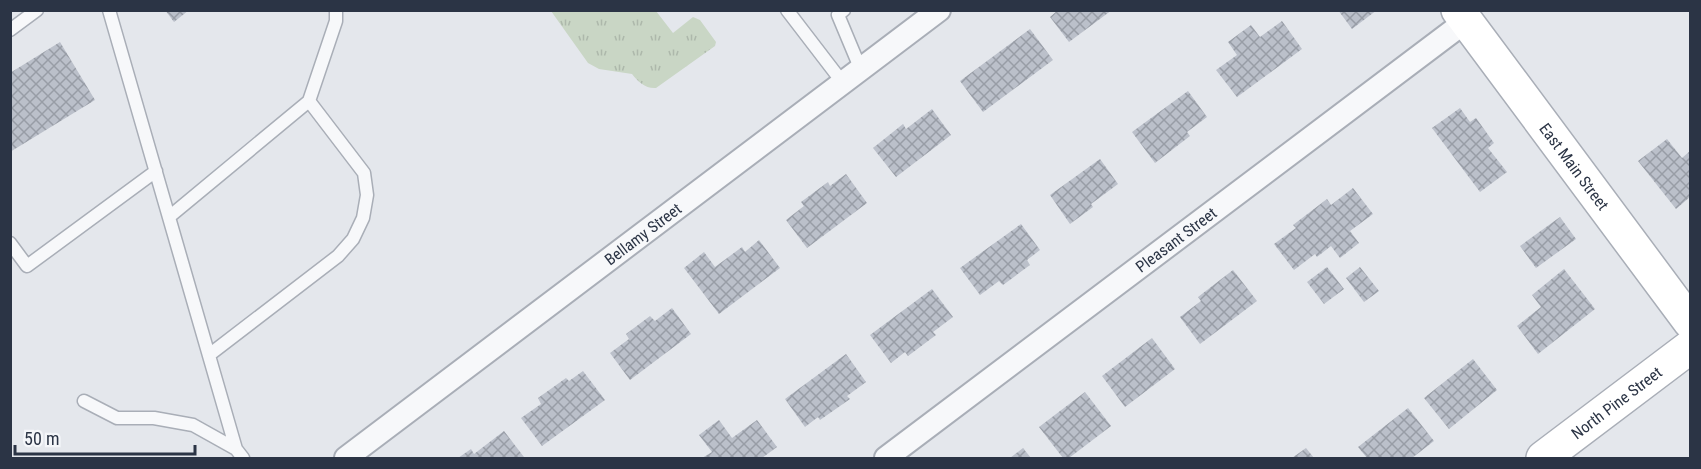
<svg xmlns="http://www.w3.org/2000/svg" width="1701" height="469" font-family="'Roboto Condensed',sans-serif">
<defs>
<pattern id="grass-tufts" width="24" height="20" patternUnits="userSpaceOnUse" patternTransform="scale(1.5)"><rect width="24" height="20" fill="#c9d6c5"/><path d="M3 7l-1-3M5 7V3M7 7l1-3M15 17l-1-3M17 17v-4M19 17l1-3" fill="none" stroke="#adb8ab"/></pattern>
<pattern id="building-cross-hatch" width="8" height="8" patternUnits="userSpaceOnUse" patternTransform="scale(1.5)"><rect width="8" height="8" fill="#bbc0ca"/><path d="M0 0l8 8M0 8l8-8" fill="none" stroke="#989da6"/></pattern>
</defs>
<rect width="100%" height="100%" fill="#e4e7ec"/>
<path fill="url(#grass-tufts)" d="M 551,11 L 656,11 L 673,33 L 693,17 L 700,20 L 716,42 L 715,46 L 656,88 C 646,89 638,82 632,74 L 599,69 L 588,63 Z"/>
<path fill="url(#building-cross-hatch)" d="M 165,10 L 189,10 L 174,22 Z
M 1058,10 L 1112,10 L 1069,42 L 1050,17 Z
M 1338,10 L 1377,10 L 1352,29 Z
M 1282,21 L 1302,49 L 1237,97 L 1216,70 L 1237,55 L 1228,42 L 1251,25 L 1260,37 Z
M 1030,29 L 1053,60 L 983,112 L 960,81 Z
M 60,42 L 95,100 L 10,152 L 10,73 Z
M 1188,91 L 1207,117 L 1187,132 L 1190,136 L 1155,163 L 1132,132 Z
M 1460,108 L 1470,122 L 1476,118 L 1494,143 L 1488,148 L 1507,172 L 1480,192 L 1432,128 Z
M 932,109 L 951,135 L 896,177 L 873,148 L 903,124 L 906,129 Z
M 1667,139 L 1682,158 L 1690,151 L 1690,197 L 1676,209 L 1638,161 Z
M 1100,159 L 1118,184 L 1091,204 L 1093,207 L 1070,224 L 1050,195 Z
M 846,174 L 867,203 L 807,248 L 786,220 L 804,206 L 801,202 L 828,182 L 830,186 Z
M 1353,188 L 1373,214 L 1350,231 L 1359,243 L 1340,258 L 1331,246 L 1317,257 L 1315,254 L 1294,270 L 1274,244 L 1296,228 L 1293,225 L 1327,199 L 1331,205 Z
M 1560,217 L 1576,239 L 1536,268 L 1520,246 Z
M 1021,224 L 1040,250 L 1027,260 L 1030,265 L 1003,285 L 999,281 L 980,295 L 960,268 Z
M 759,240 L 780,268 L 719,314 L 684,268 L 704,252 L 715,267 L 742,247 L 745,252 Z
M 1327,267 L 1344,289 L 1324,304 L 1307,282 Z
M 1360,267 L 1379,291 L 1364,302 L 1346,278 Z
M 1564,269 L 1595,309 L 1538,354 L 1517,326 L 1541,307 L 1532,295 Z
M 1233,270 L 1257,301 L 1200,344 L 1180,317 L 1201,301 L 1198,297 Z
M 932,289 L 953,317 L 933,332 L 936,335 L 908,356 L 905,352 L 891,363 L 870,335 Z
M 672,308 L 691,334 L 630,380 L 610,353 L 629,339 L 626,334 L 650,316 L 655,321 Z
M 1152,338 L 1175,369 L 1125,407 L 1102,376 Z
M 846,354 L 866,382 L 847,396 L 850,399 L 820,420 L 818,417 L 805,427 L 785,399 Z
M 1473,359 L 1497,390 L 1449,429 L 1424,398 Z
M 583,371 L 605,400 L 542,446 L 521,418 L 541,404 L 538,398 L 566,378 L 569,381 Z
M 1085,392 L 1111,426 L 1069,458 L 1063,458 L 1039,427 Z
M 1408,408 L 1434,441 L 1412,458 L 1367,458 L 1358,447 Z
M 719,420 L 732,438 L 757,420 L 777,447 L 762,458 L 702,458 L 712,452 L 699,435 Z
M 504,431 L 524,457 L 522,458 L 458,458 L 471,449 L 474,454 Z
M 1023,448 L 1031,458 L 1010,458 Z
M 1306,448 L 1314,458 L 1292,458 Z"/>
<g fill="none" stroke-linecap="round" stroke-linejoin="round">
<g stroke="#a9aeb7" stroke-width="15">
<path id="lane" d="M 109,10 L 236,449 L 243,458
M 787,10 L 843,83
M 844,10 L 838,15 L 861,70
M 10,30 L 37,10
M 169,217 L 309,101 L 336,21 L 336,10
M 10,243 L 27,266 L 156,171
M 209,355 L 338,256 L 353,239 L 363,218 L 367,195 L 364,173 L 309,101
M 84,401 L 117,418 L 154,418 L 193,425 L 236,449"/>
</g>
<g stroke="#a9aeb7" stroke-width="26">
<g id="street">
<path id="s1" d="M 346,458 L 939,10"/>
<path id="s2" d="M 886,458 L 1466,21"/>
</g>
</g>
<g stroke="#a9aeb7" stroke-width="36">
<g id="secondary">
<path id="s3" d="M 1458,10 L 1690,322"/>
<path id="s4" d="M 1543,458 L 1690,347"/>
</g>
</g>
<use href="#lane" stroke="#f7f8fa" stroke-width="12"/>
<use href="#street" stroke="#f7f8fa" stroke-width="22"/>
<use href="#secondary" stroke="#fff" stroke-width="33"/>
</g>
<g text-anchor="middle" stroke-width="4.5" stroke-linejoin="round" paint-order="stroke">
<g font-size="16" fill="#2b3445" stroke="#f4f6f9">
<text dy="6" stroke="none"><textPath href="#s3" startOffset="195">East Main Street</textPath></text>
<text dy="6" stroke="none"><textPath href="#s1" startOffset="372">Bellamy Street</textPath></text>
<text dy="6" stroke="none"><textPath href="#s2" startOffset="363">Pleasant Street</textPath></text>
<text dy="6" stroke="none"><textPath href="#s4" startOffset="92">North Pine Street</textPath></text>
</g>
</g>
<rect width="1701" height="469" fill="none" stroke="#2b3445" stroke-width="24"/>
<path d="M15 445v9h180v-9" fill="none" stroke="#2b3445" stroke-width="3"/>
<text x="24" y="445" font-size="18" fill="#2b3445" stroke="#f4f6f9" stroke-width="4.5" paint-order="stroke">50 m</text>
</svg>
